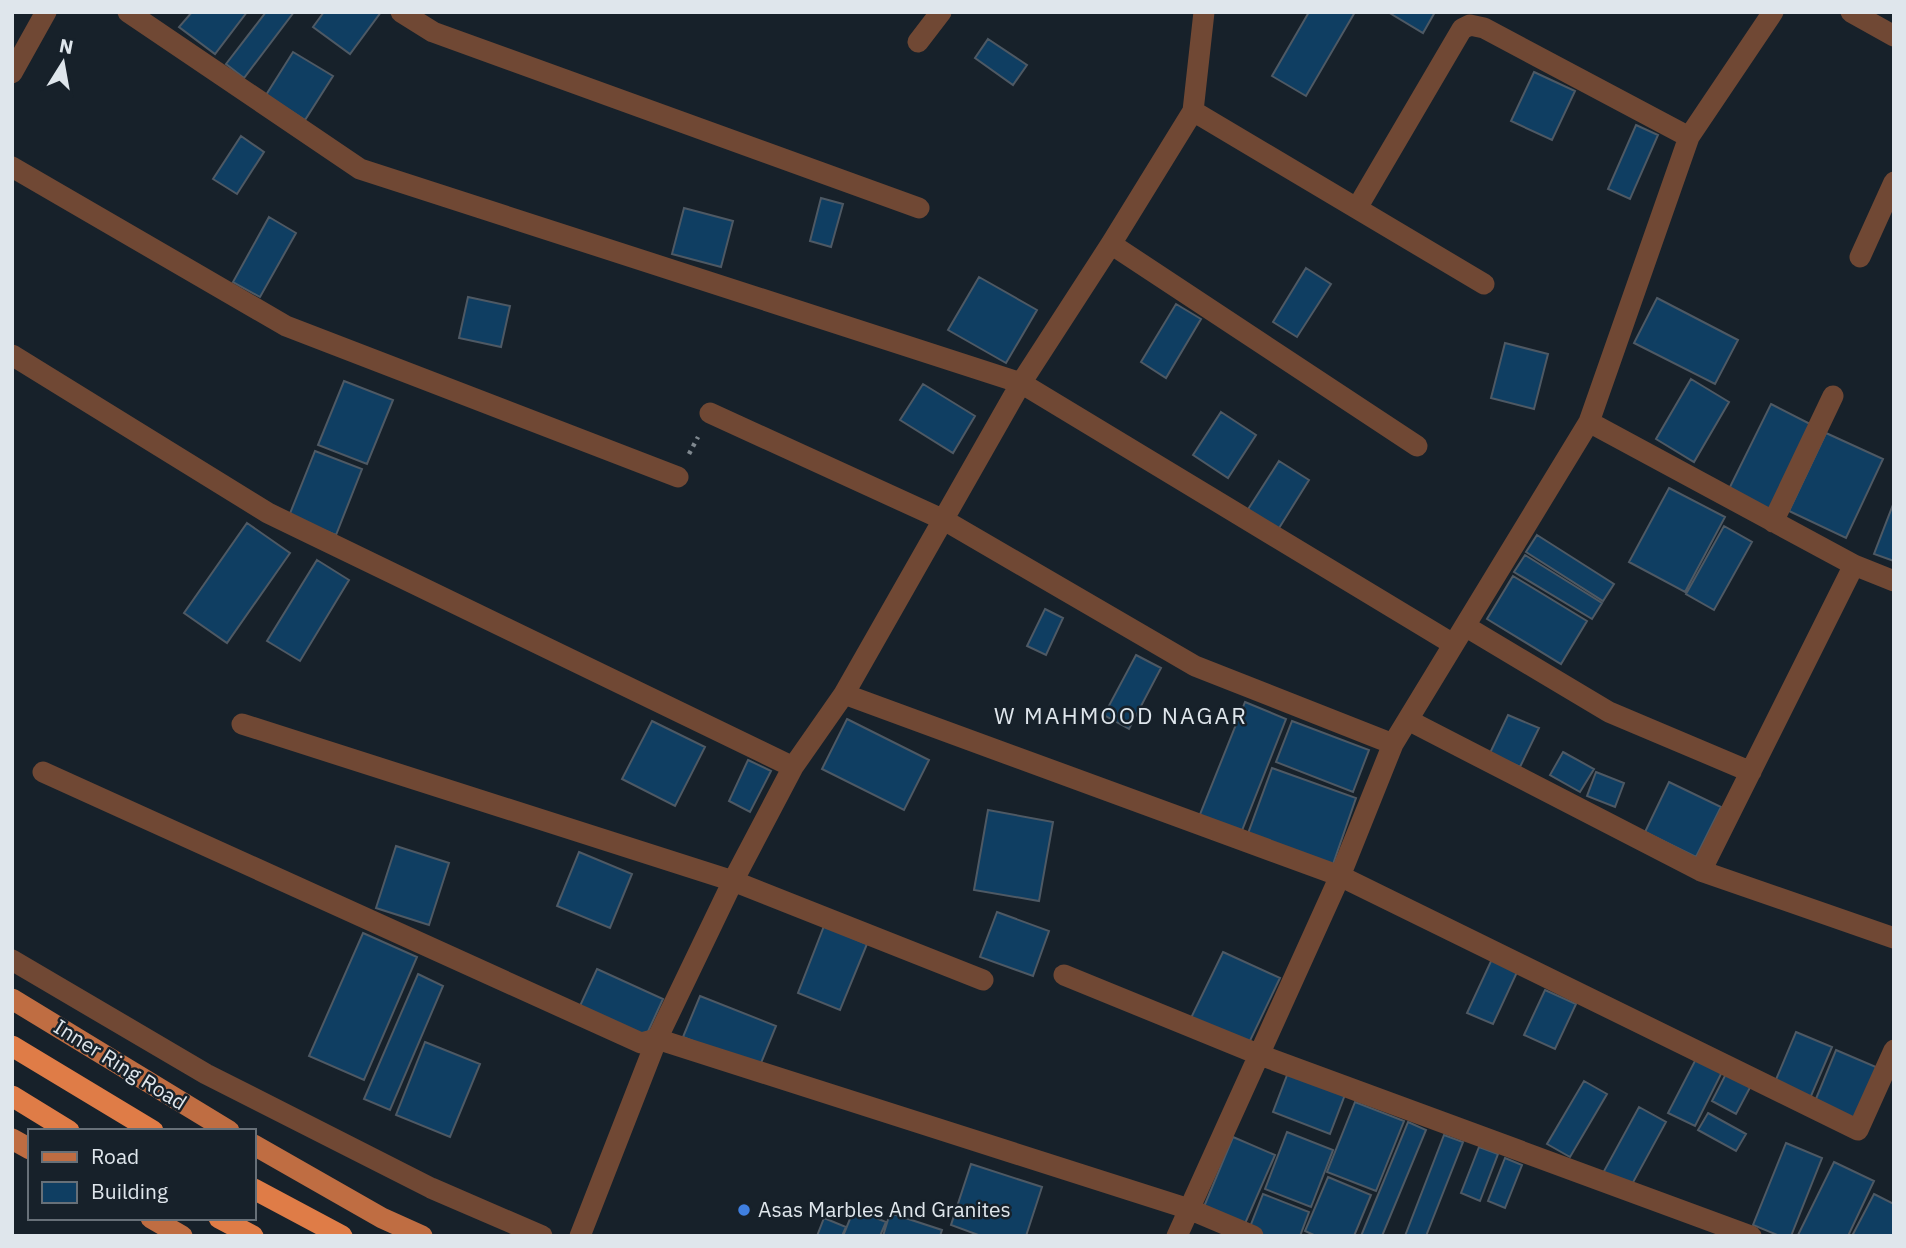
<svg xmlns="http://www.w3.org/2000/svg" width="1906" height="1248" font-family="'IBM Plex Sans',sans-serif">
<rect width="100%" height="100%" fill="#17212a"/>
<path fill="#0f3e62" stroke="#4e5964" stroke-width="2" d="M 192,12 L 247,12 L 215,54 L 179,27 Z
M 266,12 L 294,12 L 244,78 L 226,64 Z
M 324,12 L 381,12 L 350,54 L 313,27 Z
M 1309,12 L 1355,12 L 1306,96 L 1272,76 Z
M 1388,12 L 1435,12 L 1423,33 Z
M 988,39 L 1027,65 L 1013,85 L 975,58 Z
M 293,52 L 333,76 L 305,120 L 266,95 Z
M 1534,72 L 1575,91 L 1552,140 L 1511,121 Z
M 1636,125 L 1658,135 L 1630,199 L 1608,189 Z
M 241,136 L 264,152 L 237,194 L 213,179 Z
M 821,198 L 843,204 L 831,247 L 810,241 Z
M 684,208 L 733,221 L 721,267 L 672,254 Z
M 269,217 L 296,233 L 260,297 L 233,282 Z
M 1306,268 L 1331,284 L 1297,337 L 1273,322 Z
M 979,277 L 1037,310 L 1006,363 L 948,330 Z
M 468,297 L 510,306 L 501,347 L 459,338 Z
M 1657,298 L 1738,340 L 1715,384 L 1634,343 Z
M 1176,304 L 1201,319 L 1166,378 L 1141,362 Z
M 1505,343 L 1548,354 L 1534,409 L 1491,398 Z
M 1691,379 L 1729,402 L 1694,462 L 1656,439 Z
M 344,381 L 393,400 L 367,464 L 318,445 Z
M 923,384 L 975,416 L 953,453 L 900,420 Z
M 1771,404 L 1816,427 L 1772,515 L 1727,493 Z
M 1221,412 L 1256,435 L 1228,478 L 1193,455 Z
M 1826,433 L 1883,459 L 1846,538 L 1789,511 Z
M 315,451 L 362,469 L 336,535 L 289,516 Z
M 1279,461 L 1309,480 L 1276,533 L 1245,514 Z
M 1669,488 L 1725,517 L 1685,592 L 1629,562 Z
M 1894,502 L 1894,561 L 1874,554 Z
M 247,523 L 290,553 L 227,643 L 184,613 Z
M 1724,526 L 1752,542 L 1714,610 L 1686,594 Z
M 1537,535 L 1614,584 L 1603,601 L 1526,552 Z
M 1525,555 L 1602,603 L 1592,619 L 1514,572 Z
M 317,560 L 349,580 L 300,661 L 267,641 Z
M 1513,576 L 1587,621 L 1561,664 L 1487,619 Z
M 1045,609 L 1063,618 L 1046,655 L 1027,646 Z
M 1136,655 L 1161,668 L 1129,729 L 1104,715 Z
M 1245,702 L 1286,719 L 1241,833 L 1199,817 Z
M 1508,715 L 1539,728 L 1520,767 L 1490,753 Z
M 847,719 L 929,760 L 904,810 L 822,769 Z
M 652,721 L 705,747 L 675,806 L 622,779 Z
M 1292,721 L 1369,750 L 1353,792 L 1276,762 Z
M 1563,752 L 1594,769 L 1580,792 L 1550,775 Z
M 748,760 L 771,771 L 750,812 L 729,801 Z
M 1272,768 L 1356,798 L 1331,870 L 1246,839 Z
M 1596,772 L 1624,783 L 1615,807 L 1587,796 Z
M 1669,782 L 1721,807 L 1696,857 L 1645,832 Z
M 988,810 L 1053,822 L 1039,901 L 974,890 Z
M 396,846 L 449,863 L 429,925 L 376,908 Z
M 579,852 L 632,874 L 610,928 L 557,906 Z
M 997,912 L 1049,931 L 1033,976 L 980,957 Z
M 824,926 L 867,944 L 840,1010 L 798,993 Z
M 363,933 L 417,957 L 364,1080 L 309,1056 Z
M 1223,952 L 1280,978 L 1247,1047 L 1190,1020 Z
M 1492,959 L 1518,970 L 1493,1024 L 1467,1013 Z
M 597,969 L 663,999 L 645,1038 L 579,1008 Z
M 418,974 L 443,986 L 390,1110 L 364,1099 Z
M 1545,990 L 1576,1004 L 1555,1049 L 1524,1035 Z
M 700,996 L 776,1026 L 759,1068 L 683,1037 Z
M 1796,1032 L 1832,1047 L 1808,1103 L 1772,1089 Z
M 425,1042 L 480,1064 L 450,1137 L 396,1115 Z
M 1836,1050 L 1883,1070 L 1860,1126 L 1813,1106 Z
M 1698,1055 L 1724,1068 L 1695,1126 L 1668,1113 Z
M 1729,1068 L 1754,1080 L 1736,1114 L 1712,1101 Z
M 1289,1070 L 1346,1092 L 1330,1134 L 1273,1112 Z
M 1584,1081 L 1607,1094 L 1570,1157 L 1547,1144 Z
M 1355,1102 L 1404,1121 L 1376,1191 L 1327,1172 Z
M 1639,1107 L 1666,1122 L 1630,1188 L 1603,1173 Z
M 1708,1113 L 1746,1134 L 1736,1151 L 1698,1130 Z
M 1408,1122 L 1426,1130 L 1382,1236 L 1361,1236 Z
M 1287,1132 L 1333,1150 L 1311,1207 L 1265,1189 Z
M 1444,1135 L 1463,1142 L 1426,1236 L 1405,1236 Z
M 1233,1137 L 1275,1155 L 1244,1226 L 1203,1209 Z
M 1786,1143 L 1822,1158 L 1791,1236 L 1780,1236 L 1753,1225 Z
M 1479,1147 L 1498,1154 L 1480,1201 L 1461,1193 Z
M 1505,1158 L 1522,1165 L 1505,1208 L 1488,1201 Z
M 1834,1162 L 1874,1181 L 1848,1236 L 1798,1235 Z
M 971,1164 L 1042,1187 L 1026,1236 L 981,1236 L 951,1225 Z
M 1328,1177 L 1371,1195 L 1354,1236 L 1316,1236 L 1305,1231 Z
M 1263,1194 L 1309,1212 L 1300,1236 L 1257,1236 L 1248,1232 Z
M 1874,1194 L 1894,1204 L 1894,1236 L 1852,1236 Z
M 854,1209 L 886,1222 L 880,1236 L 843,1236 Z
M 890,1213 L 942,1230 L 940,1236 L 883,1236 Z
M 824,1218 L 846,1227 L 842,1236 L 817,1236 Z"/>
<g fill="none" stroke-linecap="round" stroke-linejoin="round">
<path stroke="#7f888f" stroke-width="4.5" stroke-dasharray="3.5 5" stroke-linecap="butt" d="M 689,454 L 698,437"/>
<path stroke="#704834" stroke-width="21" d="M 128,12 L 360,169 L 1021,383 L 1453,644
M 401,12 L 433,32 L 919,208
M 1851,12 L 1894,36
M 918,42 L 941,12
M 12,73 L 46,12
M 1193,111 L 1484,284
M 12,167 L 286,326 L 678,477
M 1357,208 L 1462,29 L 1470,25 L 1484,28 L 1689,137
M 1111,244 L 1417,446
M 1860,257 L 1894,182
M 12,355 L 268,513 L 793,767
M 710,413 L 944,520 L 1195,666 L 1393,744
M 1589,422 L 1854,565 L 1894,581
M 1773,522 L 1833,396
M 1465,626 L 1609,712 L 1751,772
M 844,694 L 1340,876 L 1858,1130 L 1894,1050
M 1408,720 L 1701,871 L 1894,938
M 242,724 L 733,881 L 983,980
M 43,772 L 641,1043 L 657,1039 L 1189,1209 L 1253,1236
M 1701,871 L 1854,565
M 12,960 L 206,1074 L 431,1188 L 542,1236
M 1064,975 L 1260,1055 L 1751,1236
M 580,1236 L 657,1039 L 733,881 L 793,767 L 844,694 L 1021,383 L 1111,244 L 1193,111 L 1204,12
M 1177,1236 L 1340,876 L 1393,744 L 1589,422 L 1689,137 L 1773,12"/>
<path stroke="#bf6d42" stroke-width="21" d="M 12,999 L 229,1131
M 12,1139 L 30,1149
M 254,1145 L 382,1218 L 422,1236
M 151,1218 L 182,1236"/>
<path stroke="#df7c47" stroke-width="21" d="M 12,1046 L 153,1131
M 12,1096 L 69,1131
M 254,1189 L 342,1236
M 219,1218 L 253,1236"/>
</g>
<circle fill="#3f7fe0" stroke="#17212a" stroke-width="2.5" cx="744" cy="1210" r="7"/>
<g text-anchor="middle" stroke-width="5" stroke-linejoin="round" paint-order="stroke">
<g font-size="21" fill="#dfe6ec" stroke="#17212a">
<text transform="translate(120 1065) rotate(32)" y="7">Inner Ring Road</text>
</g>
<g font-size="21" fill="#dfe6ec" stroke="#17212a" text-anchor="start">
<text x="758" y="1217">Asas Marbles And Granites</text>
</g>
<g font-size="23" letter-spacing="2" fill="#dfe6ec" stroke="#17212a">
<text x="1121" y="724">W MAHMOOD NAGAR</text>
</g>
</g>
<rect width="1906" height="1248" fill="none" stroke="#dfe6ec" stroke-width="28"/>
<rect x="28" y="1129" width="228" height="91" fill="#17212a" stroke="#677078" stroke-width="2"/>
<rect x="42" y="1152" width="35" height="10" fill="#bf6d42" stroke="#677078" stroke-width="2"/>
<text x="91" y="1164" font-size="21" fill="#dfe6ec">Road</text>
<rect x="42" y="1182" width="35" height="21" fill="#0f3e62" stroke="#677078" stroke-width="2"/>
<text x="91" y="1199" font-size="21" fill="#dfe6ec">Building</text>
<g transform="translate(63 63) rotate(11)" stroke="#17212a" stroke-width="5" paint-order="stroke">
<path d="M0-5L12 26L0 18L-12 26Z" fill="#dfe6ec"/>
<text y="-10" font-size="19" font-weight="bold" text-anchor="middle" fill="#dfe6ec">N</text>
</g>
</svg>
